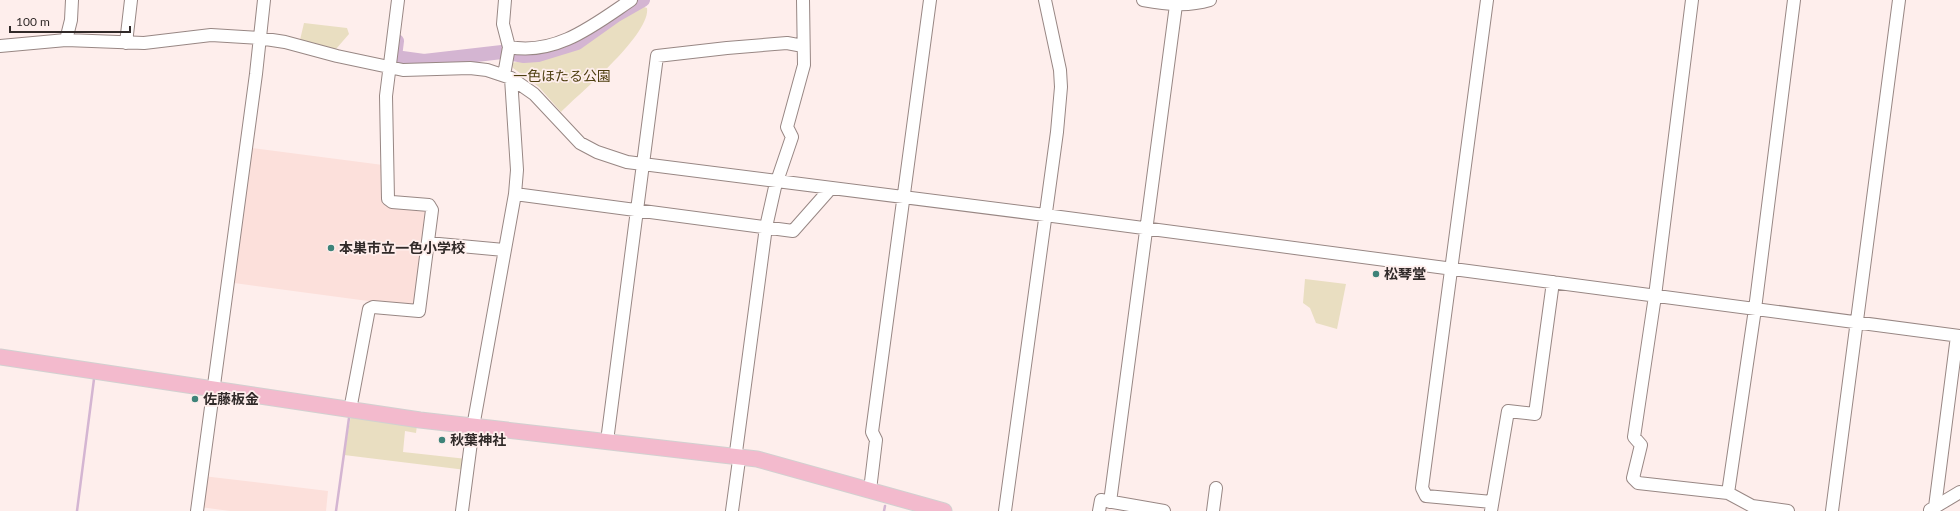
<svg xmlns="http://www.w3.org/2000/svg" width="1960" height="511" font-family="Lato,'Noto Sans JP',sans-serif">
<rect width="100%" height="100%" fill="#feeeec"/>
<path fill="#fce0db" d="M 252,148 L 383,165 L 383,204 L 425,208 L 428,212 L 416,304 L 413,307 L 234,283 Z
M 203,476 L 328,491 L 326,511 L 230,511 L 200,507 Z"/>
<path fill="#e9dec1" d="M 641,6 L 647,8 C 651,34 580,93 561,112 L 539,87 L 513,68 L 511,63 L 539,58 L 584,43 L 621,14 Z
M 304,23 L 347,28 L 349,34 L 336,49 L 300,40 Z
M 1305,279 L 1346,284 L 1337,329 L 1316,323 L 1310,308 L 1303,303 Z
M 351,415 L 417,425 L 416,433 L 405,431 L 403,452 L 467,459 L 466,470 L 344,455 Z"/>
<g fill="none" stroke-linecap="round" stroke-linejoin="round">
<path stroke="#d4b5d2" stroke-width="2.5" d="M 77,511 L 94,379
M 336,511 L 349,418
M 884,511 L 885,506"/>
<path stroke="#d4b5d2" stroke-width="14" d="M 397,41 L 395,57 L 424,61 L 502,52 L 524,56 L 538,55 L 577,43 L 615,16 L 643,0"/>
<g stroke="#988784" stroke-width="14">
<path id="minor" d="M 1143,0 C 1167,4 1186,7 1210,0
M 1487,0 L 1422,488 L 1426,496 L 1492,502
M 1692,0 L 1655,296 L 1634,437 L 1641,445 L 1633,478 L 1638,483 L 1728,493 L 1752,506 L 1788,511
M 66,40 L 71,20 L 72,0
M 126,43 L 131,0
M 0,46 L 66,40 L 144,43 L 211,35 L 259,38 L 285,42 L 337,56 L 403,70 L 470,68 L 487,70 L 511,78 L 534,94 L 580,143 L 597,152 L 627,162 L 1045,215 L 1960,336
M 509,47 C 556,56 594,25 631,0
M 504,75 L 509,47 L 503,24 L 505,0
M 515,194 L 793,231 L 831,188
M 428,243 L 504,250
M 350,410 L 369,309 L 373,307 L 419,311 L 432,210 L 429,205 L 392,202 L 388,199 L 386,96 L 398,0
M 607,441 L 657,56 L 727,48 L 787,43 L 803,46
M 870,490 L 876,440 L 872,432 L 930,0
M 1728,493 L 1755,309 L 1794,0
M 1110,502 L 1176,5
M 1935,507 L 1957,336
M 1930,510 L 1960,492
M 197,511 L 256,74 L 264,0
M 462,511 L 473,427 L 515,194 L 517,170 L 511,78
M 732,511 L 739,460 L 736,452 L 766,227 L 775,187 L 792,137 L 787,127 L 804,65 L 803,0
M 1005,511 L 1057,132 L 1061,87 L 1060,70 L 1045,0
M 1099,511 L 1101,500 L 1164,511
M 1213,511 L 1216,488
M 1491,511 L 1508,411 L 1535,414 L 1553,282
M 1832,511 L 1899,0"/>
</g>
<g stroke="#d2d0d0" stroke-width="17">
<path id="major" d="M 0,357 L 420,420 L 757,459 L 944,511"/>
</g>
<use href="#minor" stroke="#fff" stroke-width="12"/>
<use href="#major" stroke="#f3bacd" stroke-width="15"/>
</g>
<g fill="#3e8379" stroke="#feeeec" stroke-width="1.5">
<circle cx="331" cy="248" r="4"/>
<circle cx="1376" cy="274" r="4"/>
<circle cx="195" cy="399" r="4"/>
<circle cx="442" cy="440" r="4"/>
</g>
<g text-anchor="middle" stroke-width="3.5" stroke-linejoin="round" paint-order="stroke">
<g font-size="14" fill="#4e3f10" stroke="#feeeec">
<text x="562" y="81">一色ほたる公園</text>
</g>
<g font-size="14" font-weight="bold" fill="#312a29" stroke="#feeeec" text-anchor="start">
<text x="339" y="253">本巣市立一色小学校</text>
<text x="1384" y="279">松琴堂</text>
<text x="203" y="404">佐藤板金</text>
<text x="450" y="445">秋葉神社</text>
</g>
</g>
<path d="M10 26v6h120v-6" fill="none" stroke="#312a29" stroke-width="2"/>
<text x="16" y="26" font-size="12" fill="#312a29" stroke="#feeeec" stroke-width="3" paint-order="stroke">100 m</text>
</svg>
